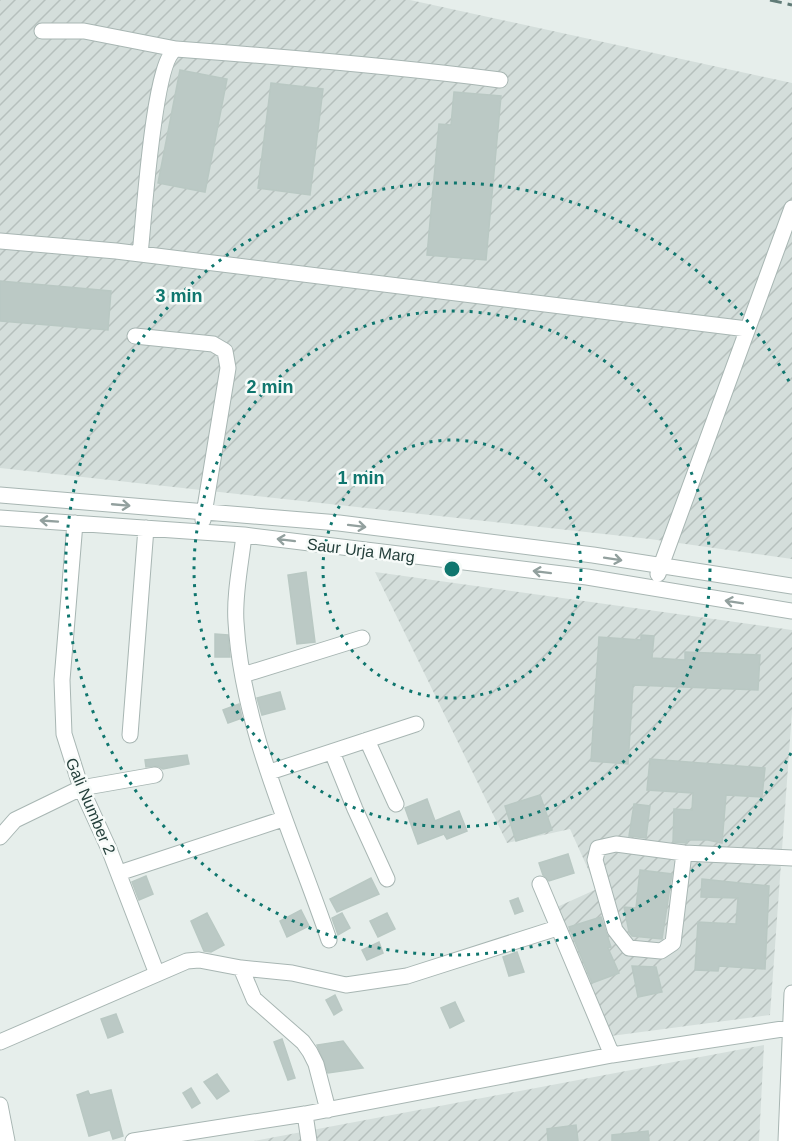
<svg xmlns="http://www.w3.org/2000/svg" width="792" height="1141" font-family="Helvetica,sans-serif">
<defs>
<pattern id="industrial-furrows" width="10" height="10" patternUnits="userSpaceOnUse" patternTransform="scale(1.5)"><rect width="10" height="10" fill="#d4dedb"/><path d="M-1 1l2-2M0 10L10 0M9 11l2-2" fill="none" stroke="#b6c0bd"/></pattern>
</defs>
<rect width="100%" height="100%" fill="#e6eeeb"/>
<path fill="url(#industrial-furrows)" d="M 0,0 L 410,0 L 792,83 L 792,559 L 650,539 L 0,468 Z
M 375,572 L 792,630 L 792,712 L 770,1015 L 611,1036 L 557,907 L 597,889 L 570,829 L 507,843 Z
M 764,1045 L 759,1141 L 254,1141 Z"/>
<path fill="#bbc9c5" stroke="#b9c8c3" stroke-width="1.5" d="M 180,70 L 227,79 L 205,192 L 158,183 Z
M 271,83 L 323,89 L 310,195 L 258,188 Z
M 454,92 L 501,96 L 486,260 L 427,255 L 439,124 L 451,125 Z
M 0,281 L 111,291 L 108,330 L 0,321 Z
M 306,572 L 315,642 L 297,644 L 288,575 Z
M 215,634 L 228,635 L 230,657 L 215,657 Z
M 641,635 L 654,636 L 652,658 L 685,660 L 685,652 L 760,655 L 758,690 L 633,685 L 628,764 L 591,761 L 599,637 L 641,640 Z
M 280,692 L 285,709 L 262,715 L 257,698 Z
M 239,704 L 242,718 L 228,723 L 223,710 Z
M 187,755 L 189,764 L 163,769 L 158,766 L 146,767 L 145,760 Z
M 650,759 L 765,768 L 762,797 L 726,795 L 722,843 L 708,840 L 687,840 L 687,843 L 673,842 L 674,809 L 692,810 L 693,793 L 647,790 Z
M 540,795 L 552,830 L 516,841 L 505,806 Z
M 427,799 L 435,821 L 459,811 L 467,831 L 447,839 L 444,834 L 418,844 L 405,808 Z
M 634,804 L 650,806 L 646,838 L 629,836 Z
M 568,854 L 574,873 L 549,881 L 543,875 L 539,863 Z
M 640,870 L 672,874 L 662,939 L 632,936 L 629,932 L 624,907 L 636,908 Z
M 146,876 L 153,894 L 139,900 L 132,882 Z
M 371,878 L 379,894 L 337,912 L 330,899 Z
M 702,879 L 769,886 L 765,969 L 719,966 L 718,971 L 695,970 L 698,922 L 736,924 L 738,898 L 701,897 Z
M 518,898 L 523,911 L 515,914 L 510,901 Z
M 301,910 L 309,926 L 287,937 L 280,921 Z
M 207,913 L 224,945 L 211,952 L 204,951 L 191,921 Z
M 342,913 L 350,928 L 338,935 L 332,918 Z
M 387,913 L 395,929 L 378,937 L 370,921 Z
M 601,917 L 611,947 L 608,948 L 619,973 L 592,983 L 569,927 Z
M 379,942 L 383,953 L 367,960 L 362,950 Z
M 517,952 L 524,972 L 509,976 L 503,957 Z
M 632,966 L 656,967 L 662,992 L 638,997 Z
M 335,995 L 342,1010 L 334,1015 L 326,1000 Z
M 455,1002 L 464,1021 L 450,1028 L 441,1008 Z
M 116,1014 L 123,1032 L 108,1038 L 101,1019 Z
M 282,1039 L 295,1078 L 288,1080 L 274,1042 Z
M 343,1041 L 363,1068 L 328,1073 L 317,1045 Z
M 217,1074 L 229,1091 L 217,1099 L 204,1082 Z
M 191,1088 L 200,1103 L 192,1108 L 183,1093 Z
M 111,1090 L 123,1136 L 113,1139 L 110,1130 L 89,1136 L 77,1095 L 88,1091 L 90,1095 Z
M 576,1125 L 578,1141 L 548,1141 L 547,1129 Z
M 648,1131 L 649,1141 L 612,1141 L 612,1135 Z"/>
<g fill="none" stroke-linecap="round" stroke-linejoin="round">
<g stroke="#a8b6b3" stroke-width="17">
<path id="minor" d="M 42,31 L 84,31 L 176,49
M 0,241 L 116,251 L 747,329
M 140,254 C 144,221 153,61 176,49 C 284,57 392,66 500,80
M 135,336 L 213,344 L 225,351 L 228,368 L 203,520
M 0,495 L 339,523 L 593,555 L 792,586
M 0,518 L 244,535 L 587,577 L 792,611
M 75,523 L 62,680 L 64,734 L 81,788 L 109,849 L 157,974
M 244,535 C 241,563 234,594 236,622 C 242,730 295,839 329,940
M 658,574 L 792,208
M 243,675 L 362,638
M 130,735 L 146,528
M 367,740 L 396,804
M 332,752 L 355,809 L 387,879
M 270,772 L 416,724
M 0,837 L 15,820 L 81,788 L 155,775
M 684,853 L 673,943 L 661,951 L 629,948 L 615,930 L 595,860 L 598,848 L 616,844 L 684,853 L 792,858
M 119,873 L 283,819
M 540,884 L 612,1055
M 241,968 L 254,999 L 303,1042 L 310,1052 L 316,1064 L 328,1110
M 0,1042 L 187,961 L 199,960 L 241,968 L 292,973 L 346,985 L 407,976 L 557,928
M 0,1105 L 7,1141
M 305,1114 L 309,1141
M 133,1141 L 305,1114 L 612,1055 L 789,1028
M 786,1141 L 792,993"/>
</g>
<use href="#minor" stroke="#fff" stroke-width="15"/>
<path stroke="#607b77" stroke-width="3" stroke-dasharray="12 6" stroke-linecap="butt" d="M 770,0 L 792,5"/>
</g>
<defs><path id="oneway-shaft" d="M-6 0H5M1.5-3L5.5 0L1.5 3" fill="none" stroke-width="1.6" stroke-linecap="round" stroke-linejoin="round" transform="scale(1.5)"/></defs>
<g stroke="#92a09e">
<use href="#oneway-shaft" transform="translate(121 505) rotate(5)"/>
<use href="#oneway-shaft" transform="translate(49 521) rotate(-176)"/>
<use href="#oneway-shaft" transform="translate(357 526) rotate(7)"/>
<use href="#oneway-shaft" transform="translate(286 540) rotate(-173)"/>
<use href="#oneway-shaft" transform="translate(613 559) rotate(9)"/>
<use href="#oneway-shaft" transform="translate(542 572) rotate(-173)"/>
<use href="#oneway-shaft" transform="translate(734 602) rotate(-171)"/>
</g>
<g fill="none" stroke="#0f766e" stroke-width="3" stroke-dasharray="3 6">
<circle cx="452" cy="569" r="129"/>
<circle cx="452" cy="569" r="258"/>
<path d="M791 753A386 386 0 1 1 791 385"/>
</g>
<g text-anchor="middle" stroke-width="5" stroke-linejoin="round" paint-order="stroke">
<g font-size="16" fill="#25403c" stroke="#f7fbf9">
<text transform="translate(361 550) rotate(7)" y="6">Saur Urja Marg</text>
<text transform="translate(91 806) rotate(67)" y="6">Gali Number 2</text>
</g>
</g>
<circle cx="452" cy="569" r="9" fill="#0f766e" stroke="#f7fbf9" stroke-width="3"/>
<g font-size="18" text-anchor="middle" font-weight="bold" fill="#0f766e" stroke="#f7fbf9" stroke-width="5" stroke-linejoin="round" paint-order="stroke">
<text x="179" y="302">3 min</text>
<text x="270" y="393">2 min</text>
<text x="361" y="484">1 min</text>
</g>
</svg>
